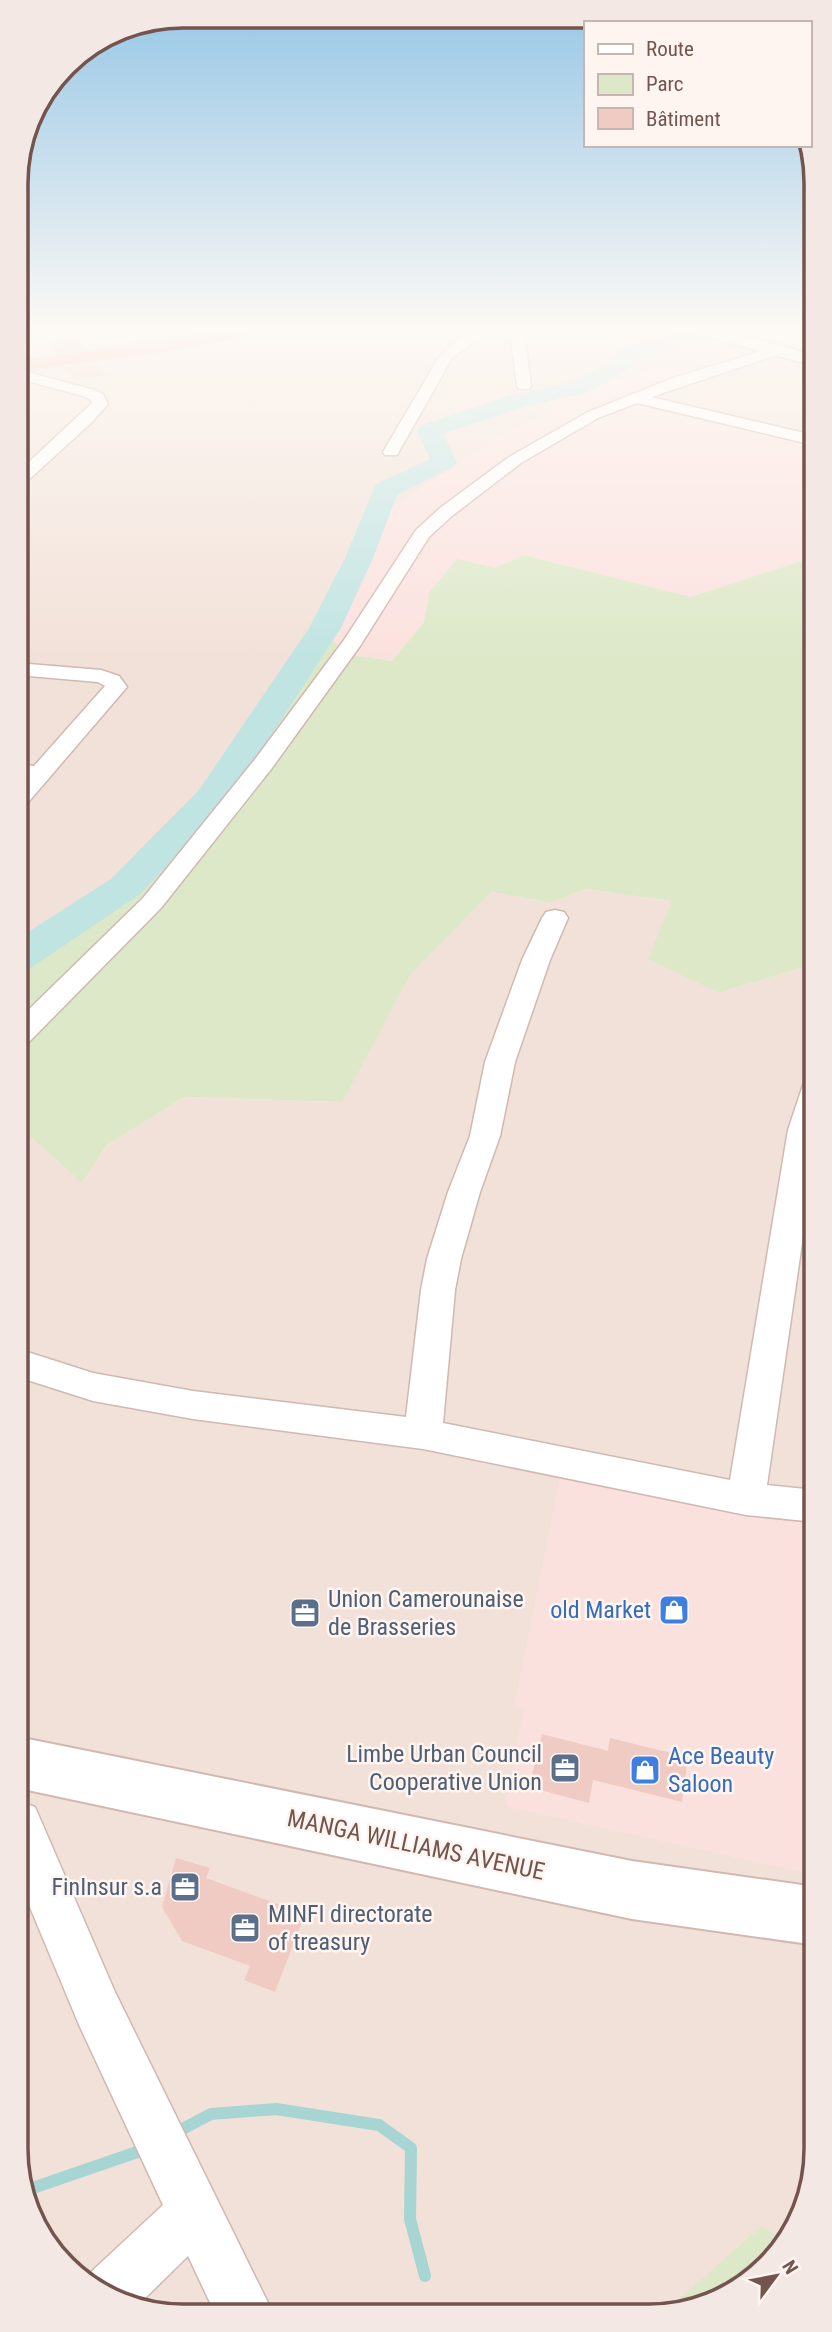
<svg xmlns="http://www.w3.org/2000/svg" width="832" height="2332" font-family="'Roboto Condensed',sans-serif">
<rect width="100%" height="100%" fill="#fbf1e9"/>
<path fill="#f2e1d8" d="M 16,331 L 813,331 L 814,557 L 691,597 L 523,555 L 429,593 L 324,628 L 212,798 L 125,887 L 17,958 Z
M 585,889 L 672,901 L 719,993 L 814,964 L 816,2159 L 804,2213 L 775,2259 L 733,2294 L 682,2313 L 151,2313 L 65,2267 L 19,2182 L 18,1136 L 32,1138 L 82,1183 L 106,1146 L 184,1097 L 341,1102 L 411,974 L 492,892 L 551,903 Z"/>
<path fill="#fbe1de" d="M 659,366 L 695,375 L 637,398 L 813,440 L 814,557 L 691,597 L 523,555 L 495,568 L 458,559 L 429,593 L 424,622 L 392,661 L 344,654 L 325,628 L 359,558 L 375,519 L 494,439 L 609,383 Z
M 562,1467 L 815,1514 L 815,1875 L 505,1806 L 524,1709 L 514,1707 Z"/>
<path fill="#dce8c8" d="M 523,555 L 691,597 L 814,557 L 814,964 L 719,993 L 648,959 L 672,901 L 585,889 L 551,903 L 492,892 L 411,974 L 342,1102 L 184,1097 L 106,1146 L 82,1183 L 32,1138 L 18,1136 L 17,958 L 125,887 L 212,798 L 325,628 L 344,654 L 392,661 L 424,622 L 429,593 L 457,559 L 495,568 Z
M 762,2226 L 785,2242 C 760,2283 710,2313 663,2313 Z"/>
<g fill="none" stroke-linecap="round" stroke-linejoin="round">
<path stroke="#a6d5d3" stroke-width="12" d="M 173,2134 L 211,2114 L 276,2109 L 379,2125 L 411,2148 L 410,2219 L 425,2276
M 24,2191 L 146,2149"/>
<path fill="#bfe4e2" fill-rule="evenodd" d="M 688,331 L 724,331 L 721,335 L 638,357 L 626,371 L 587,392 L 527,406 L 443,434 L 457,462 L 453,467 L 397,495 L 373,558 L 341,628 L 225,806 L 139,895 L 32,967 L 17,971 L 17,939 L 111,879 L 199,790 L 309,628 L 345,558 L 376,484 L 430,459 L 417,431 L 420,426 L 512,395 L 572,382 L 610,361 L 622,347 Z"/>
</g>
<path fill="#efcbc3" d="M 80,340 L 86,349 L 53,353 L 47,344 Z
M 97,363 L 106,375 L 75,380 L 63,367 Z
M 542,1734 L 608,1751 L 610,1738 L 688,1757 L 682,1802 L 593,1780 L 589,1803 L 529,1787 Z
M 176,1858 L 210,1868 L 206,1878 L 305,1914 L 275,1992 L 244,1980 L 250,1966 L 182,1941 L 162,1907 Z"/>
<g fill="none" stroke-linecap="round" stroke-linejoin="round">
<g stroke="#cfb9b2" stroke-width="3">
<path id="street" d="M 458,331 L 472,331 L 476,336 L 469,346 L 452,358 L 397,455 L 385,455 L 383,452 L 439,357 L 461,338 Z
M 510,331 L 524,331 L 531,386 L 529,389 L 519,389 L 517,386 Z
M 775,347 L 780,348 L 780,354 L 651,397 L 813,435 L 813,445 L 637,403 L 598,418 L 521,463 L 452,516 L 429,537 L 360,646 L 272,768 L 161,908 L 27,1044 L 17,1047 L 17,1021 L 143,898 L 256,758 L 344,640 L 416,530 L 440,508 L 509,457 L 588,412 L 673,378 Z
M 16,369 L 94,390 L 103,394 L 108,404 L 91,423 L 23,485 L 17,486 L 17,473 L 92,403 L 91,400 L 83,396 L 16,378 Z
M 17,663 L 101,670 L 119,676 L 127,687 L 25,806 L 17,808 L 17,786 L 23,778 L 17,778 L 17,764 L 34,766 L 105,686 L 98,682 L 17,675 Z
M 555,910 L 564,912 L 568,918 L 550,960 L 515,1062 L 500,1136 L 480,1192 L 461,1259 L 455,1290 L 443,1423 L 730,1480 L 788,1130 L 803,1085 L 814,1083 L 814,1160 L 767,1485 L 815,1490 L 815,1522 L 746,1515 L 423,1449 L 193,1419 L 93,1401 L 18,1377 L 18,1349 L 93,1373 L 193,1391 L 406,1417 L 421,1290 L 427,1259 L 448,1192 L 470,1136 L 485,1062 L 522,960 L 542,918 L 546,912 Z
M 19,1801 L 35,1807 L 115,1992 L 273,2313 L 215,2313 L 188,2256 L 137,2306 L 88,2280 L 91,2272 L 163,2205 L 80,2027 L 19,1881 Z"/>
</g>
<g stroke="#d1b8b0" stroke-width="4">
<path id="secondary" d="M 698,331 L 726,331 L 813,355 L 813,365 L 700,335 Z
M 18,1737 L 632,1861 L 816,1887 L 816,1945 L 632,1919 L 18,1788 Z"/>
</g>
<g stroke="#d8cfcd" stroke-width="4">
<path id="highway" d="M 215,331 L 246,331 L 244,335 L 179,349 L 16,371 L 16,361 L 179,339 Z"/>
</g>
<use href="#street" fill="#fff" fill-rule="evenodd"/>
<use href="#secondary" fill="#fff" fill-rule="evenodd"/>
<use href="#highway" fill="#f1a9a5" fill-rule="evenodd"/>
</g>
<linearGradient id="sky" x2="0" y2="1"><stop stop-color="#97c7e6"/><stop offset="0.5" stop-color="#fdf9f5"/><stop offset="1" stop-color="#fdf9f5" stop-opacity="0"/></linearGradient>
<rect width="832" height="658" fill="url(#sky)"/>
<defs>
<g id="shop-square" transform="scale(1.575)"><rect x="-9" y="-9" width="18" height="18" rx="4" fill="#3f7fe0" stroke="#fef5f0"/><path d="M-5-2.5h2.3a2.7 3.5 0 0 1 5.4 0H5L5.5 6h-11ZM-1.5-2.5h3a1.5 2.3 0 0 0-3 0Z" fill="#fff"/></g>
<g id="office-square" transform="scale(1.575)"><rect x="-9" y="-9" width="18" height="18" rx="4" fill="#5c6f8a" stroke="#fef5f0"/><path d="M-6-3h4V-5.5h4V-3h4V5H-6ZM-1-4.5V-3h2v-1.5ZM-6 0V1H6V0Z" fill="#fff"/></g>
</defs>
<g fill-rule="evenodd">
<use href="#shop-square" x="674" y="1610"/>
<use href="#office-square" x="305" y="1613"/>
<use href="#office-square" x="565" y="1768"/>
<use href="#shop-square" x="645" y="1770"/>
<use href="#office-square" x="185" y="1887"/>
<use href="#office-square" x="245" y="1928"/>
</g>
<g text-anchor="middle" stroke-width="5" stroke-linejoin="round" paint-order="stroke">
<g font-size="24" fill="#4e5e75" stroke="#fef5f0" text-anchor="start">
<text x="328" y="1607">Union Camerounaise<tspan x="328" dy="28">de Brasseries</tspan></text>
<text x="542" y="1762" text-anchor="end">Limbe Urban Council<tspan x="542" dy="28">Cooperative Union</tspan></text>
<text x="162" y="1895" text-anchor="end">FinInsur s.a</text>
<text x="268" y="1922">MINFI directorate<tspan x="268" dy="28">of treasury</tspan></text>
</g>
<g font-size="24" fill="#366cbe" stroke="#fef5f0" text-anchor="end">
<text x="651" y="1618">old Market</text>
<text x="668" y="1764" text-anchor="start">Ace Beauty<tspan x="668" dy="28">Saloon</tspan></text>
</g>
<g font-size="24" fill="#74544e" stroke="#fef5f0">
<text transform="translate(416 1845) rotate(12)" y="8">MANGA WILLIAMS AVENUE</text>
</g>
</g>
<path d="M0 0H832V2332H0ZM183 28H649A155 155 0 0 1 804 183V2149A155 155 0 0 1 649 2304H183A155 155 0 0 1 28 2149V183A155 155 0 0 1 183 28Z" fill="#f3e8e3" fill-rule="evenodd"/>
<path fill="none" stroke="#74544e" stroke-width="3.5" d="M183 28H649A155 155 0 0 1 804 183V2149A155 155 0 0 1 649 2304H183A155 155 0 0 1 28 2149V183A155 155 0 0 1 183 28Z"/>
<rect x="584" y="21" width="228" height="126" fill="#fef5f0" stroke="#c7b5af" stroke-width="2"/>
<rect x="598" y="44" width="35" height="10" fill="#ffffff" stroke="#c7b5af" stroke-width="2"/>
<text x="646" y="56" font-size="21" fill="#74544e">Route</text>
<rect x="598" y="74" width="35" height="21" fill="#dce8c8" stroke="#c7b5af" stroke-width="2"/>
<text x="646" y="91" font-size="21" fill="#74544e">Parc</text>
<rect x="598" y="108" width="35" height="21" fill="#efcbc3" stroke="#c7b5af" stroke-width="2"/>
<text x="646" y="126" font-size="21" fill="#74544e">Bâtiment</text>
<g transform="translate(776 2276) rotate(58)" stroke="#fef5f0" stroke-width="5" paint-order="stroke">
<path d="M0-5L12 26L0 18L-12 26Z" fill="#74544e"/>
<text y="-10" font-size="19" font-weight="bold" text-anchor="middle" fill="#74544e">N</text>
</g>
</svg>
